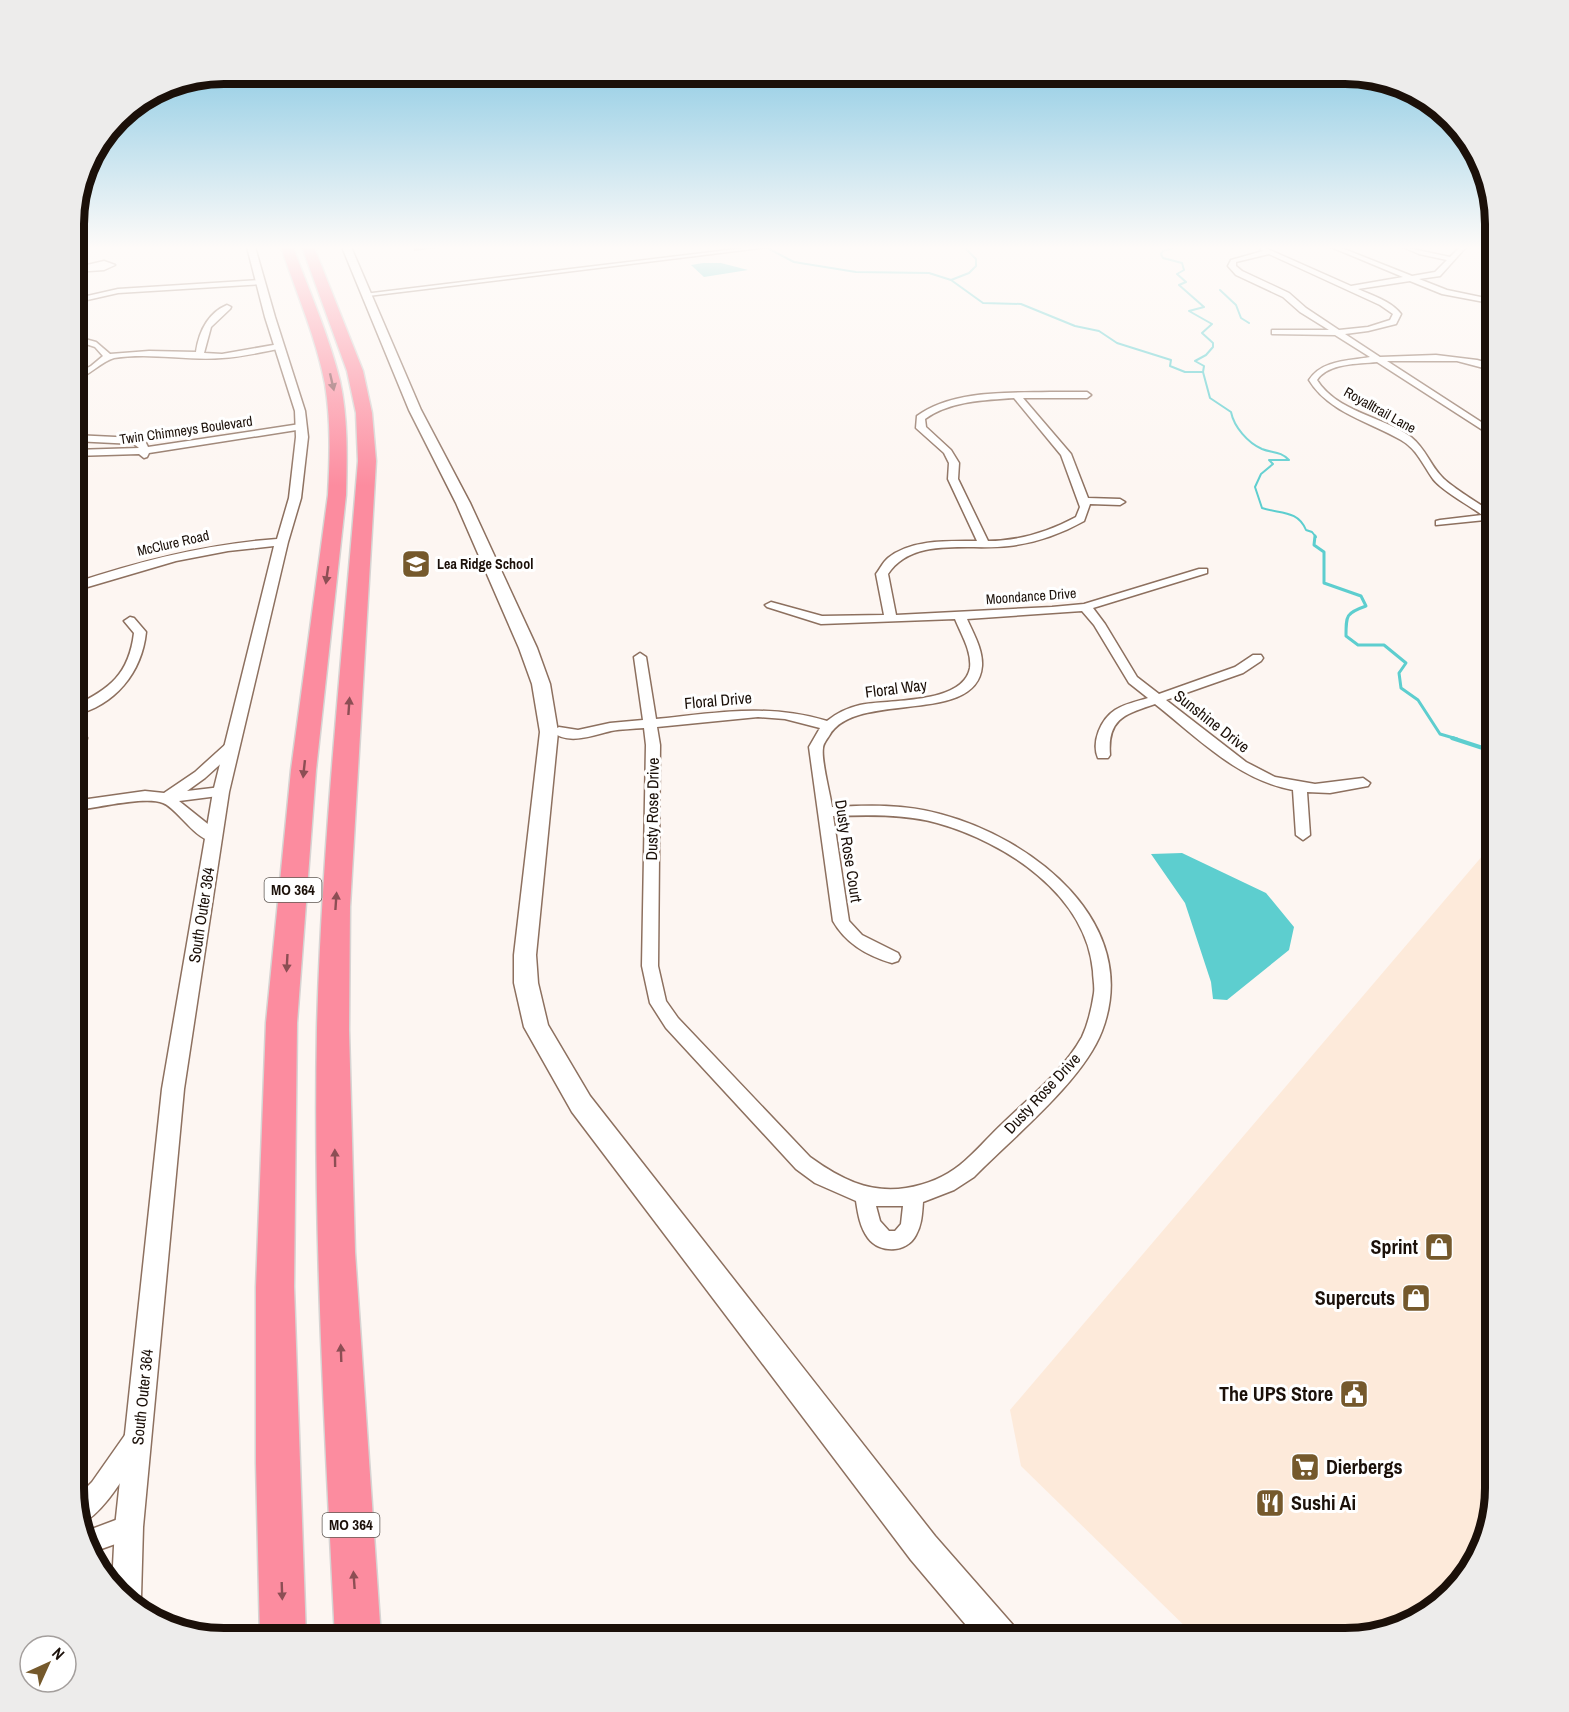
<svg xmlns="http://www.w3.org/2000/svg" width="1569" height="1712" font-family="'Archivo Narrow',sans-serif">
<rect width="100%" height="100%" fill="#fdf6f2"/>
<path fill="#fdeada" d="M 1495,841 L 1495,1488 L 1480,1555 L 1437,1607 L 1394,1630 L 1345,1638 L 1197,1638 L 1021,1466 L 1010,1410 Z"/>
<path fill="#5dcecf" d="M 703,263 L 721,263 L 748,270 L 704,277 L 691,265 Z
M 1182,853 L 1266,893 L 1294,927 L 1289,950 L 1227,1000 L 1213,999 L 1211,982 L 1185,903 L 1151,854 Z"/>
<g fill="none" stroke-linecap="round" stroke-linejoin="round">
<path stroke="#5dcecf" stroke-width="2" d="M 1176,247 L 1163,251 L 1161,254 L 1163,258 L 1182,263 L 1184,270 L 1177,274 L 1186,282 L 1179,285 L 1204,307 L 1189,311 L 1212,324 L 1202,333 L 1213,343 L 1213,347 L 1206,355 L 1195,361 L 1204,366 L 1203,372 L 1210,398 L 1231,412 C 1234,427 1248,443 1262,449 C 1272,453 1281,451 1289,460 L 1269,460 L 1273,464 L 1261,474 L 1255,487 L 1262,508 C 1280,514 1298,510 1306,530 L 1312,532 L 1316,537
M 769,249 L 794,262 L 856,272 L 929,273 L 951,280 L 983,303 L 1021,304 L 1075,326 L 1099,331 L 1117,343 L 1171,360 L 1170,366 L 1185,372 L 1203,372
M 951,280 L 969,273 L 976,266 L 976,259 L 964,247
M 1220,290 L 1236,305 L 1241,318 L 1249,323"/>
<path stroke="#5dcecf" stroke-width="3" d="M 1315,536 L 1314,545 L 1324,552 L 1324,583 L 1361,596 L 1366,606 C 1346,613 1346,615 1346,636 L 1358,645 L 1384,645 L 1406,663 L 1399,673 L 1401,688 L 1418,700 L 1440,734 L 1457,739"/>
<path stroke="#5dcecf" stroke-width="4" d="M 1452,738 L 1495,752"/>
<g stroke="#8d705f" stroke-width="3">
<path id="minor" d="M 753,247 L 769,247 L 368,296 L 364,294 Z
M 1263,247 L 1351,286 L 1403,277 L 1331,247 L 1339,247 L 1412,276 L 1435,272 L 1447,260 L 1419,254 L 1403,247 L 1450,257 L 1460,247 L 1466,247 L 1440,276 L 1419,279 L 1447,290 L 1495,300 L 1495,304 L 1442,294 L 1410,281 L 1358,289 C 1373,296 1391,301 1401,314 L 1396,324 L 1368,331 L 1345,334 L 1380,357 L 1436,355 L 1477,360 L 1495,365 L 1495,371 L 1457,361 L 1387,361 L 1495,431 L 1495,438 L 1377,362 C 1358,364 1328,363 1317,380 C 1337,412 1382,416 1411,437 C 1426,449 1430,465 1442,477 C 1449,485 1486,509 1495,513 L 1495,519 L 1436,525 L 1436,521 L 1440,520 L 1482,515 C 1469,505 1442,491 1433,479 C 1423,465 1417,449 1401,440 C 1370,422 1328,412 1309,380 C 1322,360 1348,361 1370,357 L 1335,335 L 1272,334 L 1272,330 L 1329,330 L 1300,312 L 1283,297 L 1236,275 L 1228,266 L 1231,260 L 1263,251 L 1260,249 ZM 1269,254 L 1380,305 L 1393,314 L 1390,320 L 1368,327 L 1339,330 L 1306,308 L 1289,293 L 1242,271 L 1236,266 L 1236,262 Z
M 104,261 L 115,265 L 104,270 L 74,272 L 74,268 Z
M 261,280 L 264,284 L 118,293 L 74,303 L 74,299 L 118,289 Z
M 227,305 L 231,307 L 230,309 L 211,327 L 204,353 L 222,354 L 279,344 L 283,346 L 282,348 C 263,352 241,357 222,358 C 186,361 150,352 114,358 C 102,361 89,376 74,381 L 74,375 L 91,366 L 103,356 L 95,347 L 74,340 L 74,336 L 96,342 L 110,354 L 149,351 L 196,352 C 199,332 208,313 227,305 Z
M 1050,392 L 1087,392 L 1091,395 L 1087,398 L 1023,398 L 1071,454 L 1088,498 L 1120,499 L 1125,502 L 1120,505 L 1090,504 L 1084,521 C 1061,534 1035,543 1009,546 C 970,551 913,536 888,574 L 896,615 L 1052,607 L 1084,604 L 1199,569 L 1207,569 L 1207,573 L 1093,608 L 1105,624 L 1137,677 L 1159,694 L 1235,667 L 1253,655 L 1261,655 L 1263,658 L 1261,661 L 1243,673 L 1166,700 L 1246,762 L 1275,777 L 1315,784 L 1363,778 L 1370,783 L 1368,786 L 1330,793 L 1307,792 L 1310,835 L 1303,840 L 1296,835 L 1293,790 C 1238,780 1198,738 1155,704 C 1126,714 1107,718 1110,755 L 1108,758 L 1098,758 C 1091,742 1101,719 1115,710 C 1124,704 1138,701 1148,698 L 1129,683 L 1094,625 L 1082,611 L 967,619 C 973,633 983,649 982,666 C 977,727 855,689 829,736 C 827,739 823,744 823,748 C 821,760 830,793 832,807 C 868,805 905,804 940,814 C 1032,838 1143,923 1102,1031 C 1083,1081 1012,1138 974,1177 L 954,1190 L 923,1202 C 922,1214 922,1224 916,1235 C 907,1253 880,1254 868,1238 C 860,1227 858,1214 856,1201 L 815,1183 L 796,1169 L 666,1028 L 650,1003 L 642,966 L 646,745 L 644,728 C 633,729 621,729 611,731 C 594,735 567,746 552,731 L 559,727 L 578,730 L 610,723 L 643,720 L 634,657 L 640,653 L 646,657 L 656,719 C 716,713 767,703 827,721 C 837,713 847,708 860,705 C 887,699 963,705 970,668 C 972,651 961,634 955,619 L 821,624 L 767,607 L 765,605 L 771,602 L 822,616 L 884,615 L 876,574 C 880,569 883,562 888,558 C 911,539 949,541 977,541 L 948,479 L 949,463 L 944,453 L 916,428 L 917,416 C 953,390 1007,393 1050,392 ZM 1014,398 L 1061,455 L 1080,507 L 1076,517 C 1048,532 1019,541 988,541 L 958,479 L 959,463 L 951,450 L 926,427 L 925,419 C 950,401 984,400 1014,398 ZM 758,717 L 785,719 L 820,728 L 809,747 L 833,921 C 846,944 868,956 892,963 L 898,961 L 900,957 L 898,953 L 862,935 L 849,921 L 833,816 C 867,815 904,814 937,823 C 1005,842 1086,894 1093,971 C 1093,978 1095,986 1094,993 C 1092,1007 1088,1024 1082,1037 C 1063,1071 1030,1097 1002,1124 C 988,1137 975,1153 960,1165 C 945,1177 926,1185 906,1188 C 869,1194 839,1178 810,1157 L 678,1018 L 666,1001 L 658,966 L 660,745 L 657,727 ZM 876,1206 L 903,1206 L 901,1224 L 895,1231 L 889,1231 L 880,1221 Z
M 300,424 L 305,427 L 303,429 L 149,453 L 147,457 L 144,458 L 139,454 L 74,456 L 74,450 L 139,448 L 134,444 L 74,441 L 74,435 L 136,438 L 146,443 L 148,447 Z
M 130,617 L 134,618 L 146,632 C 142,672 115,706 74,715 L 74,706 C 110,689 129,674 134,633 L 124,621 Z
M 74,720 L 79,721 L 87,738 L 81,766 L 74,770 Z
M 232,742 L 239,746 L 237,749 L 205,778 L 187,791 L 221,787 L 228,792 L 226,795 L 179,801 L 219,833 L 221,837 L 219,841 C 198,846 179,809 163,803 C 145,796 94,808 74,811 L 74,801 L 145,791 L 164,793 L 195,772 L 227,743 Z
M 133,1432 L 141,1435 L 144,1443 L 141,1451 C 126,1473 104,1514 80,1524 L 75,1499 L 92,1482 L 125,1435 Z
M 129,1515 L 138,1518 L 141,1527 L 138,1536 L 90,1553 L 81,1533 Z"/>
</g>
<g stroke="#8d705f" stroke-width="3">
<path id="tertiary" d="M 247,247 L 255,247 L 275,317 L 305,411 L 308,437 L 301,498 L 288,542 L 229,792 L 184,1089 L 143,1527 L 141,1597 L 137,1606 L 112,1585 L 115,1527 L 162,1089 L 213,792 L 274,546 L 228,551 L 176,561 L 74,591 L 74,583 C 140,561 207,544 277,539 L 289,498 L 296,437 L 295,411 L 265,317 Z"/>
</g>
<g stroke="#8d705f" stroke-width="3">
<path id="secondary" d="M 342,247 L 351,247 L 421,410 L 470,503 L 537,648 L 550,684 L 558,732 L 536,955 L 538,983 L 548,1025 L 590,1096 L 935,1536 L 1013,1625 L 1018,1638 L 977,1638 L 911,1560 L 572,1112 L 524,1027 L 514,983 L 514,955 L 540,732 L 532,684 L 519,648 L 456,503 L 409,410 Z"/>
</g>
<g stroke="#d6d4d3" stroke-width="3">
<path id="motorway" d="M 281,247 L 293,247 C 309,291 329,335 340,381 C 348,418 347,457 346,495 L 316,770 L 297,1023 L 294,1287 L 306,1638 L 260,1638 L 256,1463 L 256,1287 L 266,1023 L 291,770 L 328,495 C 330,458 331,421 325,384 C 316,337 296,292 281,247 Z
M 302,247 L 314,247 L 363,371 L 372,413 L 376,461 L 350,907 L 349,1030 L 355,1252 L 381,1638 L 335,1638 C 325,1435 313,1231 317,1028 C 322,839 343,650 358,461 L 356,413 L 347,371 Z"/>
</g>
<use href="#minor" fill="#fff" fill-rule="evenodd"/>
<use href="#tertiary" fill="#fff" fill-rule="evenodd"/>
<use href="#secondary" fill="#fff" fill-rule="evenodd"/>
<use href="#motorway" fill="#fc8c9f" fill-rule="evenodd"/>
</g>
<path fill="#a47851" d="M 414,247 L 445,247 L 414,251 Z"/>
<defs><path id="oneway-solid" d="M-6-.8H1V-3.2L6.5 0L1 3.2V.8H-6Z" transform="scale(1.5)"/></defs>
<g fill="#8c4e54">
<use href="#oneway-solid" transform="translate(332 382) rotate(77)"/>
<use href="#oneway-solid" transform="translate(327 575) rotate(98)"/>
<use href="#oneway-solid" transform="translate(349 706) rotate(-86)"/>
<use href="#oneway-solid" transform="translate(304 769) rotate(96)"/>
<use href="#oneway-solid" transform="translate(336 901) rotate(-86)"/>
<use href="#oneway-solid" transform="translate(287 963) rotate(93)"/>
<use href="#oneway-solid" transform="translate(335 1158) rotate(-91)"/>
<use href="#oneway-solid" transform="translate(341 1353) rotate(-92)"/>
<use href="#oneway-solid" transform="translate(354 1580) rotate(-94)"/>
<use href="#oneway-solid" transform="translate(282 1591) rotate(88)"/>
</g>
<linearGradient id="sky" x2="0" y2="1"><stop stop-color="#70bede"/><stop offset="0.51" stop-color="#fefbf9"/><stop offset="1" stop-color="#fefbf9" stop-opacity="0"/></linearGradient>
<rect width="1569" height="486" fill="url(#sky)"/>
<defs>
<g id="school-square" transform="scale(1.5)"><rect x="-9" y="-9" width="18" height="18" rx="4" fill="#75592c" stroke="#fff"/><path d="M0-5L7-2L0 1L-7-2ZM-4 1L0 2.5L4 1V4Q0 6-4 4Z" fill="#fff"/></g>
<g id="shop-square" transform="scale(1.5)"><rect x="-9" y="-9" width="18" height="18" rx="4" fill="#75592c" stroke="#fff"/><path d="M-5-2.5h2.3a2.7 3.5 0 0 1 5.4 0H5L5.5 6h-11ZM-1.5-2.5h3a1.5 2.3 0 0 0-3 0Z" fill="#fff"/></g>
<g id="civic-square" transform="scale(1.5)"><rect x="-9" y="-9" width="18" height="18" rx="4" fill="#75592c" stroke="#fff"/><path d="M-.6-6.5H3V-4.5H.6V-3L4-1V1h2V6H-6V1h2V-1L-.6-3ZM-1.2 2.5V6h2.4V2.5Z" fill="#fff"/></g>
<g id="supermarket-square" transform="scale(1.5)"><rect x="-9" y="-9" width="18" height="18" rx="4" fill="#75592c" stroke="#fff"/><path d="M-6-5.5h2.5l.6 2H6L4.5 2H-2.5L-4.4-4H-6ZM-1.5 3.2a1.3 1.3 0 1 0 .1 0ZM3 3.2a1.3 1.3 0 1 0 .1 0Z" fill="#fff"/></g>
<g id="restaurant-square" transform="scale(1.5)"><rect x="-9" y="-9" width="18" height="18" rx="4" fill="#75592c" stroke="#fff"/><path d="M-5-6h1v4h1v-4h1v4h1v-4h1v5L-1.5 .5V6h-2V.5L-5-1ZM5-6V6H3V1.5H1.5Q1.5-4 5-6Z" fill="#fff"/></g>
</defs>
<g fill-rule="evenodd">
<use href="#school-square" x="416" y="564"/>
<use href="#shop-square" x="1439" y="1247"/>
<use href="#shop-square" x="1416" y="1298"/>
<use href="#civic-square" x="1354" y="1394"/>
<use href="#supermarket-square" x="1305" y="1467"/>
<use href="#restaurant-square" x="1270" y="1503"/>
</g>
<g text-anchor="middle" stroke-width="6" stroke-linejoin="round" paint-order="stroke">
<g font-size="14" fill="#1b1009" stroke="#fff">
<text transform="translate(1380 410) rotate(29)" y="5">Royalltrail Lane</text>
<text transform="translate(186 430) rotate(-8)" y="5">Twin Chimneys Boulevard</text>
<text transform="translate(173 543) rotate(-13)" y="5">McClure Road</text>
<text transform="translate(1031 596) rotate(-4)" y="5">Moondance Drive</text>
</g>
<g font-size="14" font-weight="bold" fill="#1b1009" stroke="#fff" text-anchor="start">
<text x="437" y="569">Lea Ridge School</text>
</g>
<g fill="#fff" stroke="#5f5853" stroke-width="1.5">
<rect x="264.5" y="878" width="57" height="24" rx="4.5"/>
<rect x="322.5" y="1513" width="57" height="24" rx="4.5"/>
</g>
<g font-size="15" font-weight="bold" fill="#1b1009">
<text x="293" y="895">MO 364</text>
<text x="351" y="1530">MO 364</text>
</g>
<g font-size="16" fill="#1b1009" stroke="#fff">
<text transform="translate(896 688) rotate(-7)" y="6">Floral Way</text>
<text transform="translate(718 700) rotate(-5)" y="6">Floral Drive</text>
<text transform="translate(1212 721) rotate(38)" y="6">Sunshine Drive</text>
<text transform="translate(652 809) rotate(-89)" y="6">Dusty Rose Drive</text>
<text transform="translate(849 851) rotate(81)" y="6">Dusty Rose Court</text>
<text transform="translate(201 915) rotate(-81)" y="6">South Outer 364</text>
<text transform="translate(1042 1093) rotate(-47)" y="6">Dusty Rose Drive</text>
<text transform="translate(142 1397) rotate(-84)" y="6">South Outer 364</text>
</g>
<g font-size="20" font-weight="bold" fill="#1b1009" stroke="#fff" text-anchor="end">
<text x="1418" y="1254">Sprint</text>
<text x="1395" y="1305">Supercuts</text>
<text x="1333" y="1401">The UPS Store</text>
<text x="1326" y="1474" text-anchor="start">Dierbergs</text>
<text x="1291" y="1510" text-anchor="start">Sushi Ai</text>
</g>
</g>
<path d="M0 0H1569V1712H0ZM224 84H1345A140 140 0 0 1 1485 224V1488A140 140 0 0 1 1345 1628H224A140 140 0 0 1 84 1488V224A140 140 0 0 1 224 84Z" fill="#edeceb" fill-rule="evenodd"/>
<path fill="none" stroke="#1b1009" stroke-width="8" d="M224 84H1345A140 140 0 0 1 1485 224V1488A140 140 0 0 1 1345 1628H224A140 140 0 0 1 84 1488V224A140 140 0 0 1 224 84Z"/>
<g transform="translate(48 1664) rotate(45)"><circle r="28" fill="#ffffff" stroke="#a49f9d" stroke-width="1.5"/>
<path d="M0-4.5L10 22L0 15L-10 22Z" fill="#75592c"/>
<text y="-9" font-size="16" font-weight="bold" text-anchor="middle" fill="#1b1009">N</text>
</g>
</svg>
